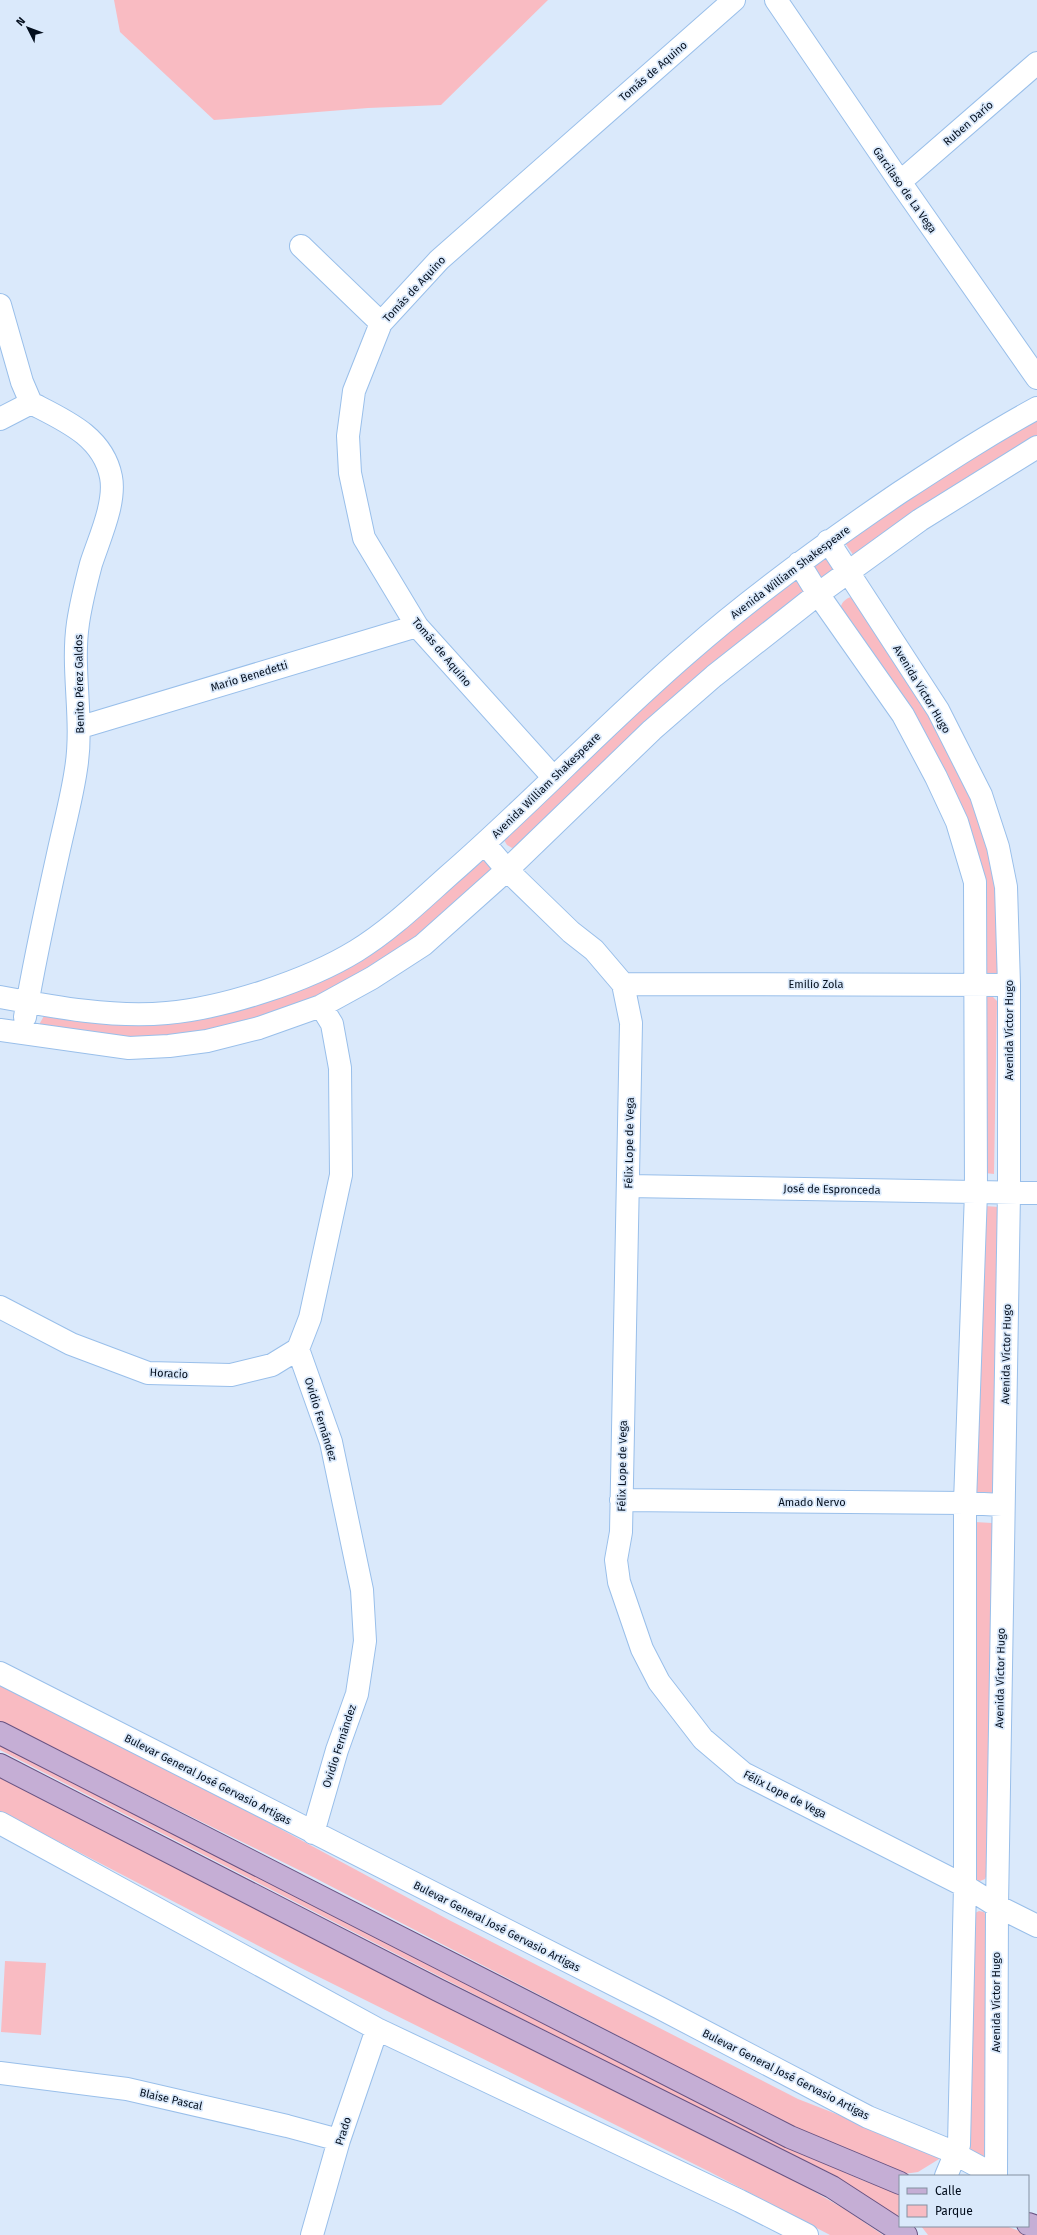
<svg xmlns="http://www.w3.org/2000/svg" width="1037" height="2235" font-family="'Fira Sans',sans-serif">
<rect width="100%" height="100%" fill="#dae9fb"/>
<path fill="#f9bbc2" d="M 114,0 L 548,0 L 441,105 L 368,108 L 214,120 L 120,32 Z
M 1037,416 L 1037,437 L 854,556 L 845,543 L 907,499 Z
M 830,554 L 839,566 L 820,580 L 811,568 Z
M 796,575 L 808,590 L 518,847 L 512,848 L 507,845 L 504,840 L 636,711 Z
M 853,596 L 937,727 L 977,809 L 999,890 L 998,973 L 995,977 L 985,977 L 982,891 L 840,611 C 841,602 845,599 853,596 Z
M 484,860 L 492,869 L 491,875 L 417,938 L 318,999 L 204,1034 L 128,1041 L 40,1027 L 40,1023 L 45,1014 L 128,1024 L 307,985 L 478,861 Z
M 985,997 L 993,997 L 997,1001 L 994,1174 L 985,1173 Z
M 985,1206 L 999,1207 L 993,1493 L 976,1492 Z
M 975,1522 L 992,1523 L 987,1874 L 985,1879 L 980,1881 L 976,1880 Z
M 0,1684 L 249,1812 L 449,1920 L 798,2099 L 944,2156 L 918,2172 L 904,2174 L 858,2157 L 778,2119 L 315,1878 L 0,1722 Z
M 0,1744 L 431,1964 L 695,2101 L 786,2146 L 862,2180 L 900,2193 L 900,2212 L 898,2217 L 830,2173 L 668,2094 L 0,1750 Z
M 0,1773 L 803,2185 L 846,2210 L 883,2235 L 830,2235 L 710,2172 L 301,1968 L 0,1811 Z
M 979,1911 L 984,1912 L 987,1918 L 987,2151 L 984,2158 L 969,2151 L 975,1913 Z
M 5,1961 L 46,1963 L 41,2035 L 1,2032 Z
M 921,2226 L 1006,2226 L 1030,2235 L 928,2235 Z"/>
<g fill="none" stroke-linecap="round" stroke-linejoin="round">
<g stroke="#99bfea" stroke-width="24">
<path id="minor" d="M 776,0 L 900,182 L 1037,378
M 900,182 L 1037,63
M 301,246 L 381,323
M 0,305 L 22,382 L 31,403 C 64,420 103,436 111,477 C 116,503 99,539 91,564 C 86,583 81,603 78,623 C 71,671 84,720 76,769 C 72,797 64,826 58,854 C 46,908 34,962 25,1017
M 0,419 L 31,403
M 799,563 L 818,594 L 903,715 L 936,777 L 957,822 L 975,882 L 976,1192 L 965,1503 L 965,1886 L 959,2145 L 946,2176
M 81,727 L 417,626
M 553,777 L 417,626 L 364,538 L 350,473 L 348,436 L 354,391 L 381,323 L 439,260 L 734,0
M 485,844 L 507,870 L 571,932 L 594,950 L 623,984 L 631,1023 L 621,1532 L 616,1560 L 619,1582 L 642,1649 L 659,1682 L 703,1739 L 743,1773 L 965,1886 L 997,1906 L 1037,1926
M 623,984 L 1009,985
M 0,997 C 54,1007 112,1018 167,1013 C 224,1008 307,981 356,951 C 389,931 419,902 448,876 C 531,804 606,723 690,651 C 756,593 827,542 899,493 C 945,463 989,434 1037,408
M 0,1030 L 129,1048 L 169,1046 L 207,1041 L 259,1028 L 321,1006 L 372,978 L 423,945 L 507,870 L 652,730 L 714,676 L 818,594 L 920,520 L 1037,447
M 628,1186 L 1037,1193
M 0,1307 L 71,1344 L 148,1373 L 231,1375 L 272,1365 L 298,1349
M 621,1500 L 965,1503 L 1002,1505
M 0,1673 L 660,2008 L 868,2117 L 946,2149 L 996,2176 L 997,1906 L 1009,1192 L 1009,985 L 1006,887 L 998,847 L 981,795 L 938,710 L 828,541
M 0,1823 L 377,2029 L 740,2201 L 807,2235
M 313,1833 L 337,1750 L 357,1694 L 365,1641 L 362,1590 L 331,1442 L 298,1349 L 310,1318 L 341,1175 L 340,1068 L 332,1024 L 321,1006
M 0,2073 L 127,2089 L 287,2126 L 339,2140
M 312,2235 L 339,2140 L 377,2029"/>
</g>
<g stroke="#685382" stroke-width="24">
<path id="major" d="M 0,1733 L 790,2137 L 900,2183
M 0,1765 L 438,1990 L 832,2187 L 906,2235
M 1028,2224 L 1037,2227"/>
</g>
<use href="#minor" stroke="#fff" stroke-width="22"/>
<use href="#major" stroke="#c5aed5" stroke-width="22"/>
</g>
<g text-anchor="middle" stroke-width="3.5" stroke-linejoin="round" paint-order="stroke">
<g font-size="11" fill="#030e1d" stroke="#dae9fb">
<text transform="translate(653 71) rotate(-41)" y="4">Tomás de Aquino</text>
<text transform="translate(968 123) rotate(-41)" y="4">Ruben Darío</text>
<text transform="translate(905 190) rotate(55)" y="4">Garcilaso de La Vega</text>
<text transform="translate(414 289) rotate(-47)" y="4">Tomás de Aquino</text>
<text transform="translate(790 572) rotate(-37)" y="4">Avenida William Shakespeare</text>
<text transform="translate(442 652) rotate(50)" y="4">Tomás de Aquino</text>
<text transform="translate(249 676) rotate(-17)" y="4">Mario Benedetti</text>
<text transform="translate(79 684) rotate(-91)" y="4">Benito Pérez Galdos</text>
<text transform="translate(922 689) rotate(59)" y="4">Avenida Víctor Hugo</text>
<text transform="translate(546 785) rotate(-44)" y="4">Avenida William Shakespeare</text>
<text x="816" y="988">Emilio Zola</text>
<text transform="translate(1009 1030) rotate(-90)" y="4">Avenida Víctor Hugo</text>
<text transform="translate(629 1143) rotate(-89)" y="4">Félix Lope de Vega</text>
<text transform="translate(832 1189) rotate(1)" y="4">José de Espronceda</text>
<text transform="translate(1006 1354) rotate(-89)" y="4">Avenida Víctor Hugo</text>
<text transform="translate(169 1373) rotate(3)" y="4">Horacio</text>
<text transform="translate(321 1419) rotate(73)" y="4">Ovidio Fernández</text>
<text transform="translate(622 1466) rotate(-89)" y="4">Félix Lope de Vega</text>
<text x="812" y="1506">Amado Nervo</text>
<text transform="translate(1000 1678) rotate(-89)" y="4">Avenida Víctor Hugo</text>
<text transform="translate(339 1746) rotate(-72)" y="4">Ovidio Fernández</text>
<text transform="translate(208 1779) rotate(27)" y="4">Bulevar General José Gervasio Artigas</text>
<text transform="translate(785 1794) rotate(27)" y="4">Félix Lope de Vega</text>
<text transform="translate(497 1926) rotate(27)" y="4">Bulevar General José Gervasio Artigas</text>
<text transform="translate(996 2002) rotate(-90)" y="4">Avenida Víctor Hugo</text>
<text transform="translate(786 2074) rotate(27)" y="4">Bulevar General José Gervasio Artigas</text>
<text transform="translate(171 2099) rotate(13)" y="4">Blaise Pascal</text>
<text transform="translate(343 2131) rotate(-72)" y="4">Prado</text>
</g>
</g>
<rect x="899" y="2175" width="130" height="52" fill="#dae9fb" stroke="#8491a2"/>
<rect x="907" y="2188" width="20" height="6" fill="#c5aed5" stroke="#8491a2"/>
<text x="935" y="2195" font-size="12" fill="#030e1d">Calle</text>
<rect x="907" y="2205" width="20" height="12" fill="#f9bbc2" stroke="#8491a2"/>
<text x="935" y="2215" font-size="12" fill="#030e1d">Parque</text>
<g transform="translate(28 28) rotate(312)" stroke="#dae9fb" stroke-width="3" paint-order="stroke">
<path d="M0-3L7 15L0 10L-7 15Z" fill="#030e1d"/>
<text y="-6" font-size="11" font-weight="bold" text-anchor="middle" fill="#030e1d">N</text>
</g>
</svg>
